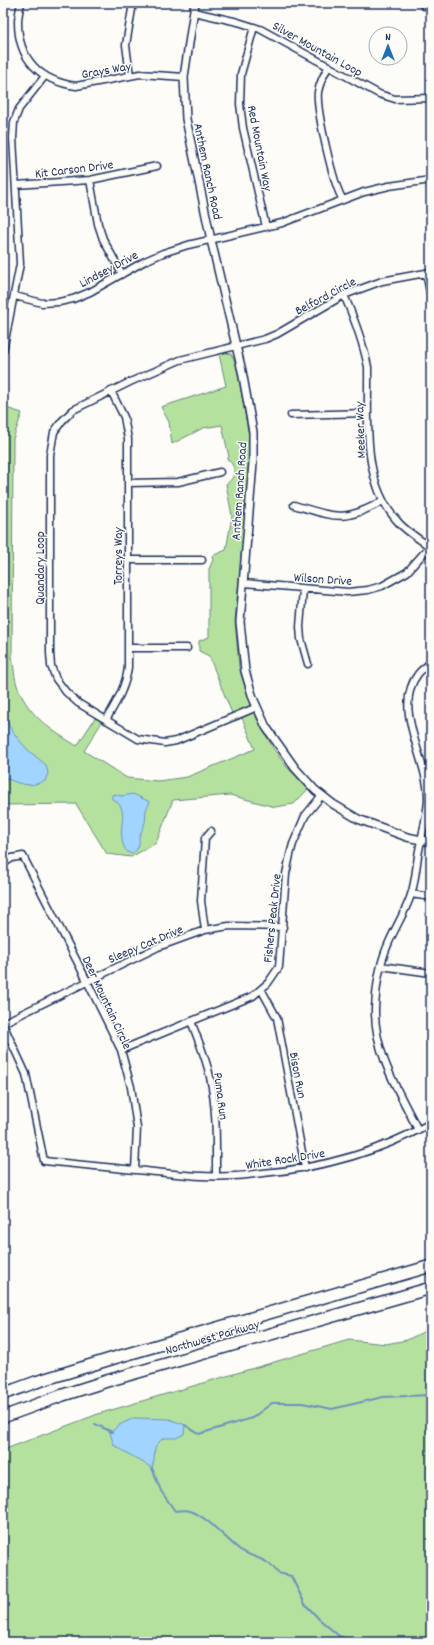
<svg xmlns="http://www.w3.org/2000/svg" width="434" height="1645" font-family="Dekko,sans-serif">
<rect width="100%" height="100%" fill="#fdfcf7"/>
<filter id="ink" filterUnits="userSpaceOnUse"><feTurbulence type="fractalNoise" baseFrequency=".025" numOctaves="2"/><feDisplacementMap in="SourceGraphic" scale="8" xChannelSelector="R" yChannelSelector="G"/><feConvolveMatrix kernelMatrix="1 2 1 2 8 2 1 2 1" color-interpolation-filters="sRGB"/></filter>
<g filter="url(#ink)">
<path fill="#b5e19f" stroke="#68887e" d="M 224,352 L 231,354 L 236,363 L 249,436 L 247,493 L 235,621 L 239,667 L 245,687 L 257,719 L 273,748 L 286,766 L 308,789 L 294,804 L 275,807 L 230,795 L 173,800 L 156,843 L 131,857 L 107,854 L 76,804 L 3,805 L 3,407 L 22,413 L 13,439 L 12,656 C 14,666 14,678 18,688 C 30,717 51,730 77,746 L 95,718 L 102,722 L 84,751 L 127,778 L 158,781 L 187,777 L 255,749 L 242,718 L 235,721 L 209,656 L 199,651 L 199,641 L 209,637 L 209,569 L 213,560 L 212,556 L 226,550 L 232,516 L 226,484 C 236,478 237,466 227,459 L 229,457 L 222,425 L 203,428 L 172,444 L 169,422 L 161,407 L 226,386 L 219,354 Z
M 431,1328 L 431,1642 L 3,1642 L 3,1450 L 98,1414 L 349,1340 L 386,1344 L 407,1340 Z"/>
<path fill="#a1d5ff" stroke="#6b93bf" d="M 3,709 L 9,726 L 19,740 L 28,750 L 46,765 L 48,773 L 45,781 C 27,788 20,784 3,777 Z
M 115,794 L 121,796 L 133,794 L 150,802 C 149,805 147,807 146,810 C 145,814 146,818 145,822 C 144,827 141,832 139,837 C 139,841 140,845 137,849 C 129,861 122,846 122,838 C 120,827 125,817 121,807 C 119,803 116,801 112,799 L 112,795 Z
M 134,1418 L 169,1419 L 185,1425 L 184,1434 L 176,1438 L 163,1438 L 155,1447 L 154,1460 L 152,1468 L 114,1445 L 110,1433 L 119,1425 Z"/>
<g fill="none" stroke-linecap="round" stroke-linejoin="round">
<path stroke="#6b93bf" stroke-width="2" d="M 95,1424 L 112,1432
M 185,1425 L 199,1434 L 252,1418 L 272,1403 L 302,1403 L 332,1409 L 383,1397 L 431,1395
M 152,1468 L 161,1491 L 175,1511 C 179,1511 186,1509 190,1511 C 205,1515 226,1539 239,1549 C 253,1559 267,1557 278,1573 L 291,1576 L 305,1604 L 319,1619 L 339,1636 L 356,1642"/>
<g stroke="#1b2f5e" stroke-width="9">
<path id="minor" d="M 21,3 C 20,9 18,15 18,22 C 18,59 40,81 76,86 L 140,74 L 184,77
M 424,3 L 424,6
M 194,12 L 238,22 L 260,29 L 379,94 L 395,99 L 431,98
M 254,27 L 241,74 L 240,104 L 243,128 L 266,227
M 329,66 C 324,74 320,82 318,92 C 316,109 333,185 343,200
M 130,76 L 126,45 L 133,3
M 90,180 L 98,224 L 103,239 L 122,274
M 16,185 L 90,180 L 157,166
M 426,273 L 431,297
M 344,295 C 354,318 363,342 368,367 C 369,420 360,483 400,524 C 409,533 419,539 429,546
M 15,296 L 42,303 L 59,302 L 73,299 L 90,292 L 145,261 L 163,253 L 188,245 L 282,223 L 364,192 L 389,186 L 431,180
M 3,351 L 20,264 L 13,138 L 14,122 L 19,109 L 45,76
M 291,415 L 368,413
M 128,483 L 178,482 L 220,472
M 294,505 C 335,517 343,523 383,501
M 128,560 L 202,560
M 244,583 L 348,592 L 368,590 L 382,586 L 407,572 L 431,545
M 303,589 L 300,627 L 301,639 L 308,664
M 128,648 L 187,648
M 257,707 L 176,741 L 165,743 L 138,739 L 78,703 L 66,692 L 56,679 L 51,666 L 50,653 L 50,455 L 54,432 L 62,421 L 73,410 L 130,382 L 180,360 L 265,339 L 277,334 L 344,295 L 382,281 L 431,272
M 106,720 C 116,703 126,687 128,667 L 128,439 L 124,417 L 111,391
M 3,864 L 12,858 L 23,856 L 84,975 L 121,1050 L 131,1087 L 137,1128 L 135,1170 L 44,1161 L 26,1074 L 3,1024
M 411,894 L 431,897
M 205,930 L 201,901 L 205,838 L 211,831
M 381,966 L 431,973
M 261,989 L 277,1018 L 305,1168
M 191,1021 C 198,1040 206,1057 210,1077 C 217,1109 216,1143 216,1176
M 3,1023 L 158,947 L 205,930 L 229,926 L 283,927
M 121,1050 L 253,996 L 268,983 L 279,967 L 286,874 L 290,855 L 293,844 L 305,816 L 322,795
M 418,1130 C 399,1092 374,1053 375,1009 C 376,988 379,966 387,947 C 394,929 405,913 411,895 C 415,883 416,869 418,856 C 421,838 427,818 428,800 C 429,760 391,709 418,674 C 421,670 427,666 431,662
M 135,1170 C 168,1173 202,1178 235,1176 C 244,1176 253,1174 263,1173 C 322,1168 379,1152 431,1123"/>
</g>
<g stroke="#1b2f5e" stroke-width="10">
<path id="tertiary" d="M 195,3 L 184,77 L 186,119 L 211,240 L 242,371 L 253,432 L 253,463 L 240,622 L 245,671 L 253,698 L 266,727 L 295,768 L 315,790 L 333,804 L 358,819 L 407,837 L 431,842"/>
</g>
<g stroke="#1b2f5e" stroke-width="14">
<path id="motorway" d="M 3,1394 L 36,1382 L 114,1358 L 431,1266
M 3,1417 L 63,1395 L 107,1381 L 431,1288"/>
</g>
<use href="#minor" stroke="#fdfcf7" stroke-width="6"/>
<use href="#tertiary" stroke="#fdfcf7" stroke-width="7"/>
<use href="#motorway" stroke="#fdfcf7" stroke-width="11"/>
</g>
</g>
<g text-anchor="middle" stroke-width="3" stroke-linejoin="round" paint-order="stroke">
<g font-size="13" fill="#1b2f5e" stroke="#fdfcf7">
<text transform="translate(318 48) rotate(29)" y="5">Silver Mountain Loop</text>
<text transform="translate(106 69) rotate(-10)" y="5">Grays Way</text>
<text transform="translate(261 148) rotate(79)" y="5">Red Mountain Way</text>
<text transform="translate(74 168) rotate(-7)" y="5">Kit Carson Drive</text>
<text transform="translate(209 171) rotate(78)" y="5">Anthem Ranch Road</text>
<text transform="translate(108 268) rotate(-28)" y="5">Lindsey Drive</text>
<text transform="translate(325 295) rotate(-28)" y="5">Belford Circle</text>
<text transform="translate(359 430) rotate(-92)" y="5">Meeker Way</text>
<text transform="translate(238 491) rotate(-86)" y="5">Anthem Ranch Road</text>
<text transform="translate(117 556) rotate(-90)" y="5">Torreys Way</text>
<text transform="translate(39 568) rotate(-90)" y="5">Quandary Loop</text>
<text transform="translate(323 578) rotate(4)" y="5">Wilson Drive</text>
<text transform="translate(271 918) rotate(-84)" y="5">Fishers Peak Drive</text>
<text transform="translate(145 943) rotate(-23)" y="5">Sleepy Cat Drive</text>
<text transform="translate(108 1002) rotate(65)" y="5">Deer Mountain Circle</text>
<text transform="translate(299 1075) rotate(79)" y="5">Bison Run</text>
<text transform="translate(222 1096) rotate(83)" y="5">Puma Run</text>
<text transform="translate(285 1158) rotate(-9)" y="5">White Rock Drive</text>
<text transform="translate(212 1336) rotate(-16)" y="5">Northwest Parkway</text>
</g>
</g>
<rect width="434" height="1645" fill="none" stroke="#fdfcf7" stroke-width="16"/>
<rect x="8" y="8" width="418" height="1629" fill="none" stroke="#1b2f5e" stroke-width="1.5" filter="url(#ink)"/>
<g transform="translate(388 46)"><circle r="19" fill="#fdfcf7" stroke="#a3aaba"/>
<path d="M0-3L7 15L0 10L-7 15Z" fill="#1f6fb2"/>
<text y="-6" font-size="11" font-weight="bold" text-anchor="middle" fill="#1b2f5e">N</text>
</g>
</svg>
